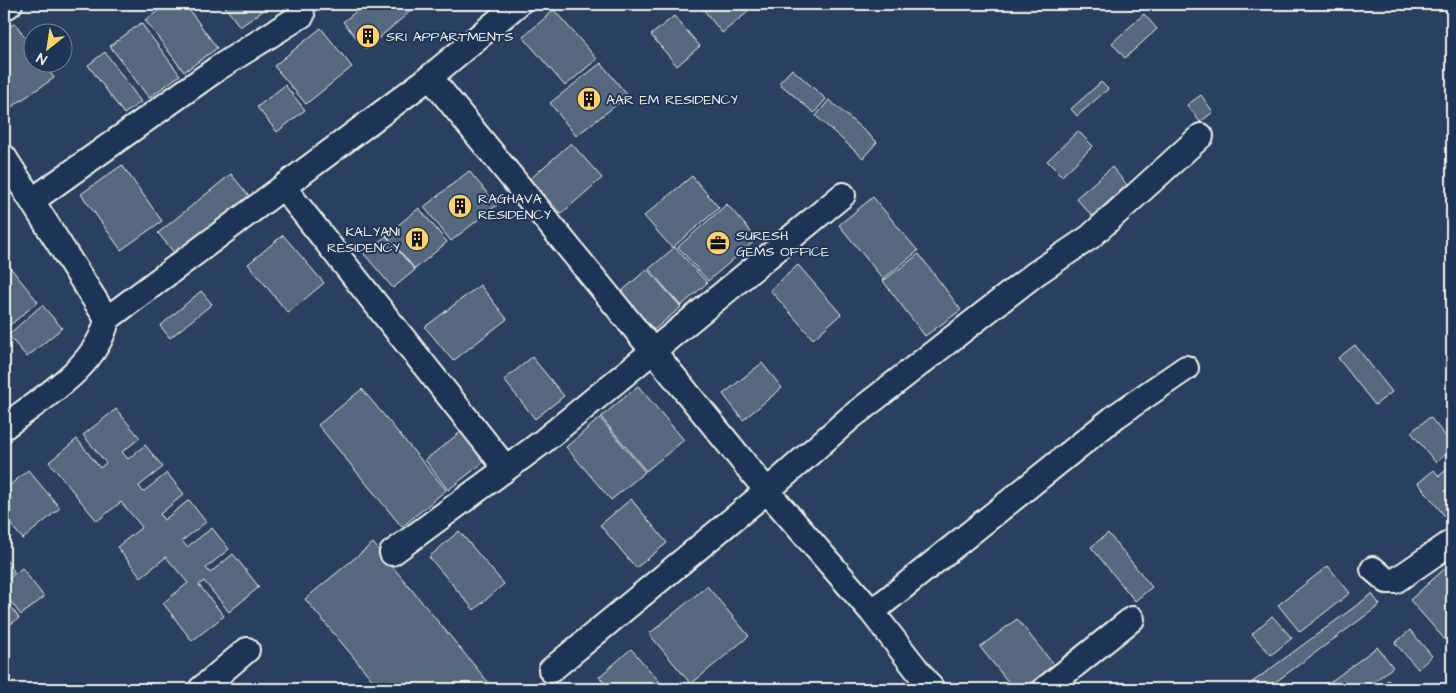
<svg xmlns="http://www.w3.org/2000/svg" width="1456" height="693" font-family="'Architects Daughter',sans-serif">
<rect width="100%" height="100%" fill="#2a4060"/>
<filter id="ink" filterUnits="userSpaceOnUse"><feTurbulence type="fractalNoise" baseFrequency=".02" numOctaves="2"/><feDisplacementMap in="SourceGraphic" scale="10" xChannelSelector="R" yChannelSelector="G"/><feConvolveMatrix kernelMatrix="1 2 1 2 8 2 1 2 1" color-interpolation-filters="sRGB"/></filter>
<g filter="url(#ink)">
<path fill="#56677d" stroke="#f4f1e8" d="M 168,4 L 185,4 L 217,48 L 184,72 L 145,20 Z
M 223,4 L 264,4 L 267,8 L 240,27 Z
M 365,4 L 419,4 L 366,49 L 343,22 Z
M 699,4 L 741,4 L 748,12 L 722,33 Z
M 554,10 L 597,59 L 565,86 L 523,37 Z
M 1144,14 L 1157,29 L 1125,58 L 1112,43 Z
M 674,16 L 700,46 L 677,66 L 651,35 Z
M 15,23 L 32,48 L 32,62 L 43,62 L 54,78 L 10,108 L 4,99 L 4,31 Z
M 141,23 L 180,75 L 149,98 L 110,46 Z
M 321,28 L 352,67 L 306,104 L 274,66 Z
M 105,52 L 141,102 L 124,114 L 88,65 Z
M 601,63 L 628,96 L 576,136 L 550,103 Z
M 792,69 L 826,99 L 814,113 L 779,83 Z
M 1101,82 L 1108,89 L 1077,116 L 1071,109 Z
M 285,85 L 305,110 L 277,132 L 257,107 Z
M 1201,95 L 1213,112 L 1200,122 L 1187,105 Z
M 829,100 L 877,142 L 863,158 L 816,116 Z
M 1078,131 L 1093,146 L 1062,176 L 1047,161 Z
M 571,143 L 602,178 L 561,214 L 530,179 Z
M 122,165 L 162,221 L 121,250 L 81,194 Z
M 1112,167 L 1127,185 L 1092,216 L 1076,198 Z
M 469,171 L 497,205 L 451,241 L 424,207 Z
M 231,174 L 253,201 L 180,260 L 158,233 Z
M 692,176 L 719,208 L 672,248 L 644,216 Z
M 873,197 L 918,251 L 883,279 L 839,225 Z
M 727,204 L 757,239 L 708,281 L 678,247 Z
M 419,208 L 447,242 L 415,269 L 386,235 Z
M 283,235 L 324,283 L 288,313 L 248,264 Z
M 386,236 L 415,270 L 393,288 L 364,254 Z
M 675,247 L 707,283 L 681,306 L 649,269 Z
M 919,254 L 961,310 L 925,336 L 883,281 Z
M 4,260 L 38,302 L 4,330 Z
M 798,265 L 841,314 L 813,339 L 770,290 Z
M 647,269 L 681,307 L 654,330 L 621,292 Z
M 480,285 L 507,319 L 453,361 L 425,327 Z
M 201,291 L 212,304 L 170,338 L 160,326 Z
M 42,305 L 62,328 L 27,357 L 8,335 Z
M 1355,345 L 1392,392 L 1375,405 L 1338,358 Z
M 532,357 L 564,396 L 535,419 L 504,380 Z
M 762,363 L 782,388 L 743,420 L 723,394 Z
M 638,386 L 684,440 L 646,471 L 601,417 Z
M 362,389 L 446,490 L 402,527 L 318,425 Z
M 116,409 L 140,438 L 122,452 L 128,459 L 145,445 L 163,467 L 139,486 L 143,492 L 167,473 L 184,494 L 160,514 L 164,520 L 189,500 L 206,522 L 182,541 L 187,547 L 212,528 L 229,549 L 206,568 L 210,573 L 233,554 L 259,587 L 229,612 L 204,581 L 199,585 L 224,616 L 192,641 L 163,603 L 188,583 L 166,557 L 141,577 L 117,547 L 142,527 L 121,502 L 97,521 L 49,462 L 77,439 L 100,468 L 106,463 L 83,435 Z
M 1430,417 L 1452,444 L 1452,449 L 1436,463 L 1411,432 Z
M 600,418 L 645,472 L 611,500 L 566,447 Z
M 462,431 L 485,461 L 448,490 L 425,460 Z
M 1452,457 L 1452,525 L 1418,483 L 1434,470 L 1439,476 L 1451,466 L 1447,462 Z
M 28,470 L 60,508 L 23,539 L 4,517 L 4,490 Z
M 631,499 L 667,543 L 636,568 L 600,525 Z
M 459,531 L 504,584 L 474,610 L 429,557 Z
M 1108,533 L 1152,587 L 1135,601 L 1091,547 Z
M 373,543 L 493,688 L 491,689 L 380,689 L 305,599 Z
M 4,557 L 14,571 L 4,579 Z
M 1452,562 L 1452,638 L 1447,642 L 1410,600 Z
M 1328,566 L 1350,593 L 1300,632 L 1278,605 Z
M 22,568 L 44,597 L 21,615 L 4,593 L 4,582 Z
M 707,586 L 749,636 L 691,684 L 649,634 Z
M 1372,594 L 1380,605 L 1266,689 L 1243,689 Z
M 4,598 L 19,618 L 8,626 L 4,620 Z
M 1272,616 L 1292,638 L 1271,655 L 1252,634 Z
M 1017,619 L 1054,665 L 1023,689 L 1014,689 L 980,647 Z
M 1410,630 L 1432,656 L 1418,669 L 1395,643 Z
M 1377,647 L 1393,667 L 1365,689 L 1321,689 Z
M 631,649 L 666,689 L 610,689 L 599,677 Z
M 1388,680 L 1396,689 L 1376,689 Z"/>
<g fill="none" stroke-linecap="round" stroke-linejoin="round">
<g stroke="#f4f1e8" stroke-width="28">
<path id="minor" d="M 4,8 L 10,4
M 430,77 L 518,4
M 4,157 L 107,319 C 98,367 40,399 4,427
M 284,188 L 505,467
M 33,200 L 218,68 L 302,15
M 107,319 L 430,77 L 767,491 L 872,612 L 932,689
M 392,553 L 541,443 L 843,195
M 1373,569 L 1387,581 L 1395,581 L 1452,542
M 872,612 L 1116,416 L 1186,368
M 551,670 L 767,491 L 850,418 L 1035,274 L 1090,237 L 1201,136
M 201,689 L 247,650
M 1045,689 L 1132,619"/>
</g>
<use href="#minor" stroke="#1d3557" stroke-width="24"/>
</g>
</g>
<defs>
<g id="building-disc" transform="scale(1.25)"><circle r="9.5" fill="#ffd166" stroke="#1d3557"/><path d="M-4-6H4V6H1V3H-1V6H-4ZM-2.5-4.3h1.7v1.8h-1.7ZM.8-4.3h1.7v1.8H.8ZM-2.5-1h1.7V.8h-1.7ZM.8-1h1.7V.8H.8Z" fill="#111"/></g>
<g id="office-disc" transform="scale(1.25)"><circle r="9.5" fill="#ffd166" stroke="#1d3557"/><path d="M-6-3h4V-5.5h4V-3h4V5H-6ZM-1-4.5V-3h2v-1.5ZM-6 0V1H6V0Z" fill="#111"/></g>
</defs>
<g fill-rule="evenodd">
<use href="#building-disc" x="368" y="36"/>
<use href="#building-disc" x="589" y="99"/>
<use href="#building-disc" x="460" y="206"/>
<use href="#building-disc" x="417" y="239"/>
<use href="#office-disc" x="718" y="243"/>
</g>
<g text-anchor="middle" stroke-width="4" stroke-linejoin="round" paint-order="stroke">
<g font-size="14" fill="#f4f1e8" stroke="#1d3557" text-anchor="start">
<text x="386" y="41">SRI APPARTMENTS</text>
<text x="606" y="104">AAR EM RESIDENCY</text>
<text x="478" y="203">RAGHAVA<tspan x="478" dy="16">RESIDENCY</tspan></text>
<text x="400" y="236" text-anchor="end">KALYANI<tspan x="400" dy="16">RESIDENCY</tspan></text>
<text x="736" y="240">SURESH<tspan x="736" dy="16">GEMS OFFICE</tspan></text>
</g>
</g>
<rect width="1456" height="693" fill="none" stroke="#1d3557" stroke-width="20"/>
<rect x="10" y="10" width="1436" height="673" fill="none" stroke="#f4f1e8" stroke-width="2" filter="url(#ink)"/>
<g transform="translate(48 48) rotate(210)"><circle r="24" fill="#1d3557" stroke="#738091"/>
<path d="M0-4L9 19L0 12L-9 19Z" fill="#ffd166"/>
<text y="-8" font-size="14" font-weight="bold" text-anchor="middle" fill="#f4f1e8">N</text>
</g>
</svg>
